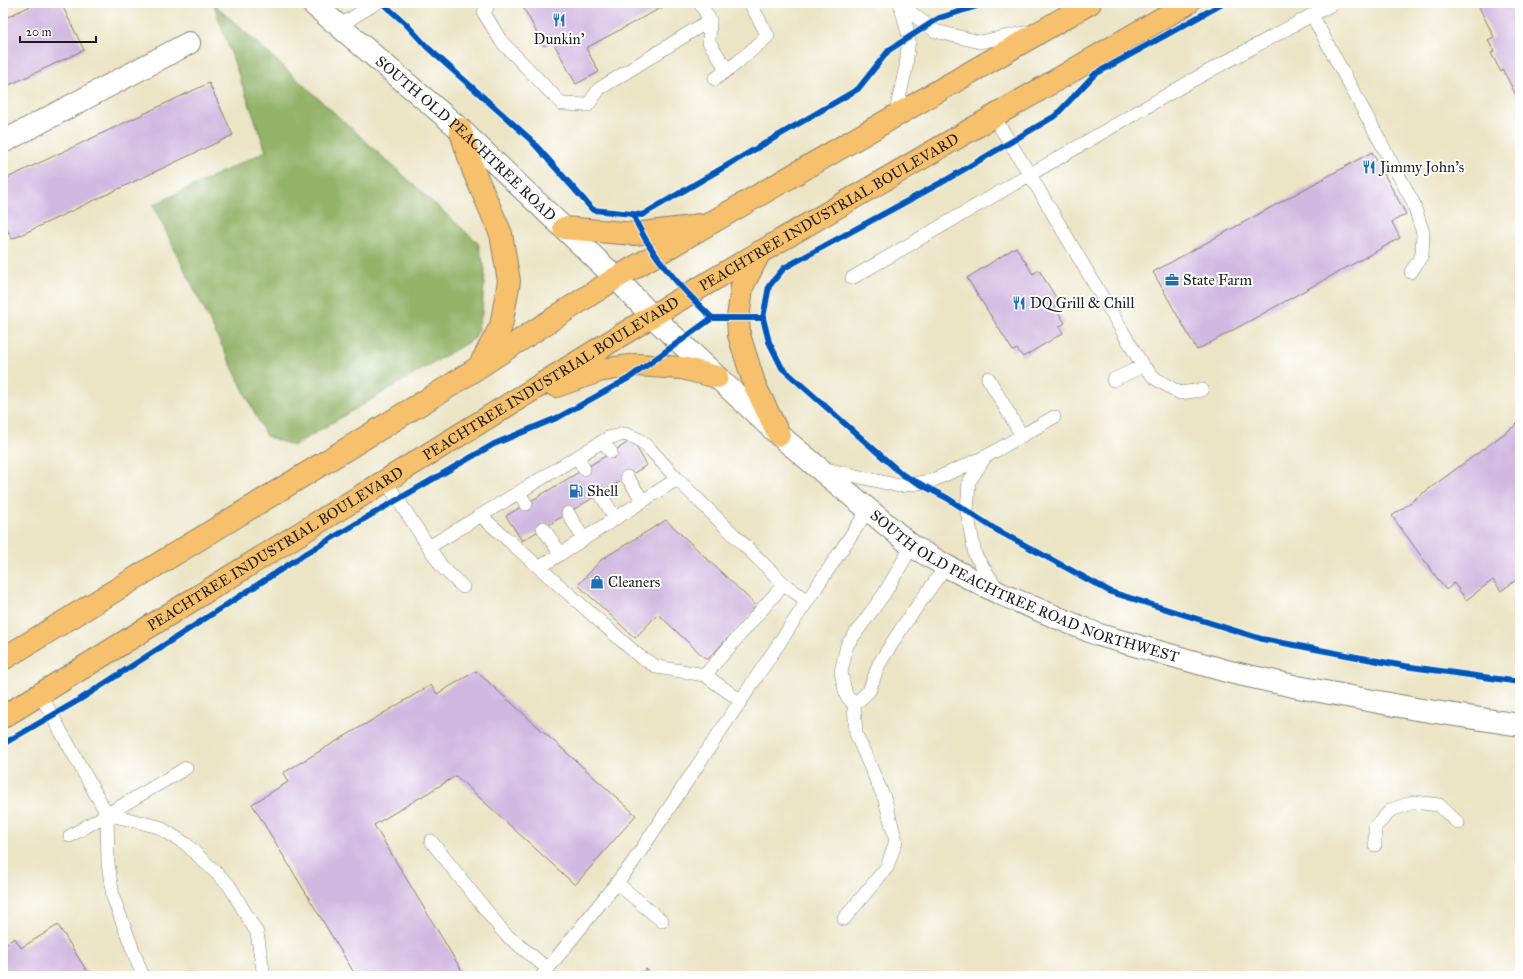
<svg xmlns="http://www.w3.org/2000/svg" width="1523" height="979" font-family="'IM FELL Great Primer',serif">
<rect width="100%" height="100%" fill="#fff"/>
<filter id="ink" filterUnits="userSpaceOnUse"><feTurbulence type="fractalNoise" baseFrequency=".025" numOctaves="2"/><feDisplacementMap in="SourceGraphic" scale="8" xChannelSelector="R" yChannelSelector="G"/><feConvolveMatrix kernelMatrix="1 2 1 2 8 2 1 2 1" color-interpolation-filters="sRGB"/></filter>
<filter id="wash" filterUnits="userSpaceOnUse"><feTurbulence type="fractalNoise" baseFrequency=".012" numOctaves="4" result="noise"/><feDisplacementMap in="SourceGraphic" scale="16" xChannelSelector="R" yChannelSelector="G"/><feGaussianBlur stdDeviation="0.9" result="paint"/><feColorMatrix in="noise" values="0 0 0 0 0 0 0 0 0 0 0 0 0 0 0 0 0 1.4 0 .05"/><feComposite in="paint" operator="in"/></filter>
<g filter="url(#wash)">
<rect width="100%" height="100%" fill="#ebe4c5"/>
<path fill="#92b367" stroke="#576842" d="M 213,3 L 478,243 L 485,270 L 482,313 L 475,338 L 293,446 L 266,436 L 153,205 L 266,151 Z"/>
<g id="blocks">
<path fill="#d1b8e1" d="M 37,3 L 61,3 L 84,50 L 3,88 L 3,19 Z
M 521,3 L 670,3 L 586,48 L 599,72 L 576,84 L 553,42 L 544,46 Z
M 1487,3 L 1520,3 L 1520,103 L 1503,70 L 1501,72 L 1491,53 L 1494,52 L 1488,40 L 1494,37 L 1479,7 Z
M 209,83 L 233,135 L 12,239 L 3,221 L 3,180 Z
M 1372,152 L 1406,214 L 1392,222 L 1400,238 L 1197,350 L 1153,272 Z
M 1016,247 L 1033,274 L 1039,270 L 1058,301 L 1053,304 L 1065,323 L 1059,327 L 1063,333 L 1023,357 L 1017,349 L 1013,351 L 967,278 Z
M 1520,422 L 1520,577 L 1501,591 L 1493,580 L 1466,600 L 1454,583 L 1446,590 L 1392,516 Z
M 632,440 L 647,465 L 522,541 L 506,516 Z
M 666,520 L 758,607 L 707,660 L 658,614 L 635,638 L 578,585 L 602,559 Z
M 476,671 L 636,815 L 575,885 L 456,776 L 374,825 L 465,976 L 356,976 L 252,804 L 288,782 L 283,773 L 431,685 L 437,694 Z
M 58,925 L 90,976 L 3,976 L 3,945 L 15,938 L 21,948 Z
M 646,969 L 655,976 L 640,976 Z"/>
</g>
</g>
<g filter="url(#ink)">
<use href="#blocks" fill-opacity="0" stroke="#848070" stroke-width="1"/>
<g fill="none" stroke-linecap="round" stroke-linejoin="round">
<g stroke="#848070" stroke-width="14">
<path id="service" d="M 489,3 L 484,13 L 501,41 L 562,104 L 588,105 L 599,89 L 710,20
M 700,3 L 710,20 L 709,42 L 727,70
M 902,6 L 935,31 L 980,42 L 1029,32
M 1312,15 L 1413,202 L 1423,233 L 1422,255 L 1411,272
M 339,26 L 376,3
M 715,79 L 738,62 L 768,36 L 750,3
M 895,116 L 906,67 L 909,37 L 900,3
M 994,117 L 1030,175 L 1143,366 L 1113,380
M 852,278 L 1191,81 L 1334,3
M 1143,366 L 1156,379 L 1180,393 L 1202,390
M 988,378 L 1022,436
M 603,442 L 611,452
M 578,457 L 584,469
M 985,457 L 969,482 L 967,511 L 975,555 L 999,591
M 826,469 L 899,486 L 931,481 L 985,457 L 1054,417
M 627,477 L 643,501
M 385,480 L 442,567 L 463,587
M 519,493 L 526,504
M 600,493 L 615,518
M 568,513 L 583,538
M 481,516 L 639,656 L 657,667 L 705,675 L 741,701
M 543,528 L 560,553
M 429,547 L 608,438 L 625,434 L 638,439 L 651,450 L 677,479 L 784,584 L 807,601
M 540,567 L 677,479
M 705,675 L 784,584
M 40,694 L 107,814 L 108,863 L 113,897 L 142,974 L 144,976
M 854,705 L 869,691 L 879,664 L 903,626 L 946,566
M 107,814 L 159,827 L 186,844 L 229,885 L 257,933 L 264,976
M 70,836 L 186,768
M 431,841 L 505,934 L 548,969
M 1375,845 L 1375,827 L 1391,810 L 1414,802 L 1439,805 L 1458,823
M 617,883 L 662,921
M 844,919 L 887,867 L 896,841 L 885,800 L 856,734 L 854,705 L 846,695 L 841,672 L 847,645 L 884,594 L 912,546
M 542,976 L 631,865 L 868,510"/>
</g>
<g stroke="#848070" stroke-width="24">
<path id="minor" d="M 3,142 L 189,43"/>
</g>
<g stroke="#848070" stroke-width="24">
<g id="tertiary">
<path id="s1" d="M 312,3 L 460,129 L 616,278 L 652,316 L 779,435 L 912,546 L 946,566 L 1001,594 L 1099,635 L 1230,672 L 1298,687 L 1416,709 L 1520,725"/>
</g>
</g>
<g stroke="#848070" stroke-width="24">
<g id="trunk">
<path d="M 460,129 L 474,172 L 501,234 L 509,281 L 501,326 L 480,365"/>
<path d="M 564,228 L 634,234 L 692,227 L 698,225"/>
<path d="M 760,252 L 742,287 L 738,318 L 739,335 L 755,386 L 779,435"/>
<path d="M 556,386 L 602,370 L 637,365 L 682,368 L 717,377"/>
<path d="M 3,659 L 448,387 L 616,278 L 1090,3"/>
<path id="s2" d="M 3,717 L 652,316 C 830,210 1010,108 1188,3"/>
</g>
</g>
<use href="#service" stroke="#fff" stroke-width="13"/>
<use href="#minor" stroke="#fff" stroke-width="22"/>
<use href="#tertiary" stroke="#fff" stroke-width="22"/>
<use href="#trunk" stroke="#f7c06c" stroke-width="22"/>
<g stroke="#fff" stroke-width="8">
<path id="cycleway" d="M 382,3 L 405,23 L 427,47 L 530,139 L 593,210 L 642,215 L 858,89 L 889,50 L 939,18 L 987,3
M 1224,3 L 1095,74 L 1055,116 L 946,180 L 784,268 L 769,286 L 763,318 L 769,342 L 782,368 L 903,475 L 947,498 L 995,529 L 1111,592 L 1262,639 L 1404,666 L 1520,682
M 633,214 C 649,254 681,288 712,318
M 3,744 L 79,700 L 302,556 L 369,516 L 494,444 L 559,417 L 629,378 L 712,318 L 763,318"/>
</g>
<use href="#cycleway" stroke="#0057b8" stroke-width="6"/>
</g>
</g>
<defs>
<g id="restaurant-bare" transform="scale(1.08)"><path d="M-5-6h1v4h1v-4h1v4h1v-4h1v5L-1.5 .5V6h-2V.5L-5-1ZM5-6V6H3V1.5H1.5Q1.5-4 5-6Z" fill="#1f6fb2" stroke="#fff" stroke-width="2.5" paint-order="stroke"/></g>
<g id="office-bare" transform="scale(1.08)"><path d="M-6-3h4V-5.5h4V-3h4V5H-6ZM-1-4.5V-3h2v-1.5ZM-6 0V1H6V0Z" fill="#1f6fb2" stroke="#fff" stroke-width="2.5" paint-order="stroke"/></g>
<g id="fuel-bare" transform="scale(1.08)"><path d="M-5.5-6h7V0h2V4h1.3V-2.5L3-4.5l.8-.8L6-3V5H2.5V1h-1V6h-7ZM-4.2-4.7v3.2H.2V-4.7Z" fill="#1f6fb2" stroke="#fff" stroke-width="2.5" paint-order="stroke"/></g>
<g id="shop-bare" transform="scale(1.08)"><path d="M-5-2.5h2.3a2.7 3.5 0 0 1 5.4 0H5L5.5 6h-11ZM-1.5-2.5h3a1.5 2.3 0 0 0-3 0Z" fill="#1f6fb2" stroke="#fff" stroke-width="2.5" paint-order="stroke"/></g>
</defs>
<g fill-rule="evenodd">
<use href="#restaurant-bare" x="559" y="20"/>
<use href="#restaurant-bare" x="1369" y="167"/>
<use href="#office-bare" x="1172" y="280"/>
<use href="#restaurant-bare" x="1019" y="303"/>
<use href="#fuel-bare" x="576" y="491"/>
<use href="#shop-bare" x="597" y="582"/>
</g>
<g text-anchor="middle" stroke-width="4" stroke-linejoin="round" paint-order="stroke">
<g font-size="15" fill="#1c1c1c" stroke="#fff" text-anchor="start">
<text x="559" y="44" text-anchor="middle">Dunkin'</text>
<text x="1380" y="172">Jimmy John's</text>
<text x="1183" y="285">State Farm</text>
<text x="1030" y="308">DQ Grill &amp; Chill</text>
<text x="587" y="496">Shell</text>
<text x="608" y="587">Cleaners</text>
</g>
<g font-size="15" fill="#1c1c1c" stroke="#fff">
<text dy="5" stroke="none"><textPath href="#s1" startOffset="205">SOUTH OLD PEACHTREE ROAD</textPath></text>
<text dy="5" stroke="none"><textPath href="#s2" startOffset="968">PEACHTREE INDUSTRIAL BOULEVARD</textPath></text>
<text dy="5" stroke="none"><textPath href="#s2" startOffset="644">PEACHTREE INDUSTRIAL BOULEVARD</textPath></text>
<text dy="5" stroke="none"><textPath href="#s2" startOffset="320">PEACHTREE INDUSTRIAL BOULEVARD</textPath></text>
<text dy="5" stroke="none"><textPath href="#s1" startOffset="929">SOUTH OLD PEACHTREE ROAD NORTHWEST</textPath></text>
</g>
</g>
<rect width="1523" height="979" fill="none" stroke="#fff" stroke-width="16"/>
<path d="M20 36v6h76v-6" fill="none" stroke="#1c1c1c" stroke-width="2"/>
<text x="26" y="36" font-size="12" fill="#1c1c1c" stroke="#ffffff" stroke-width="3" paint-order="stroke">20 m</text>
</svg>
